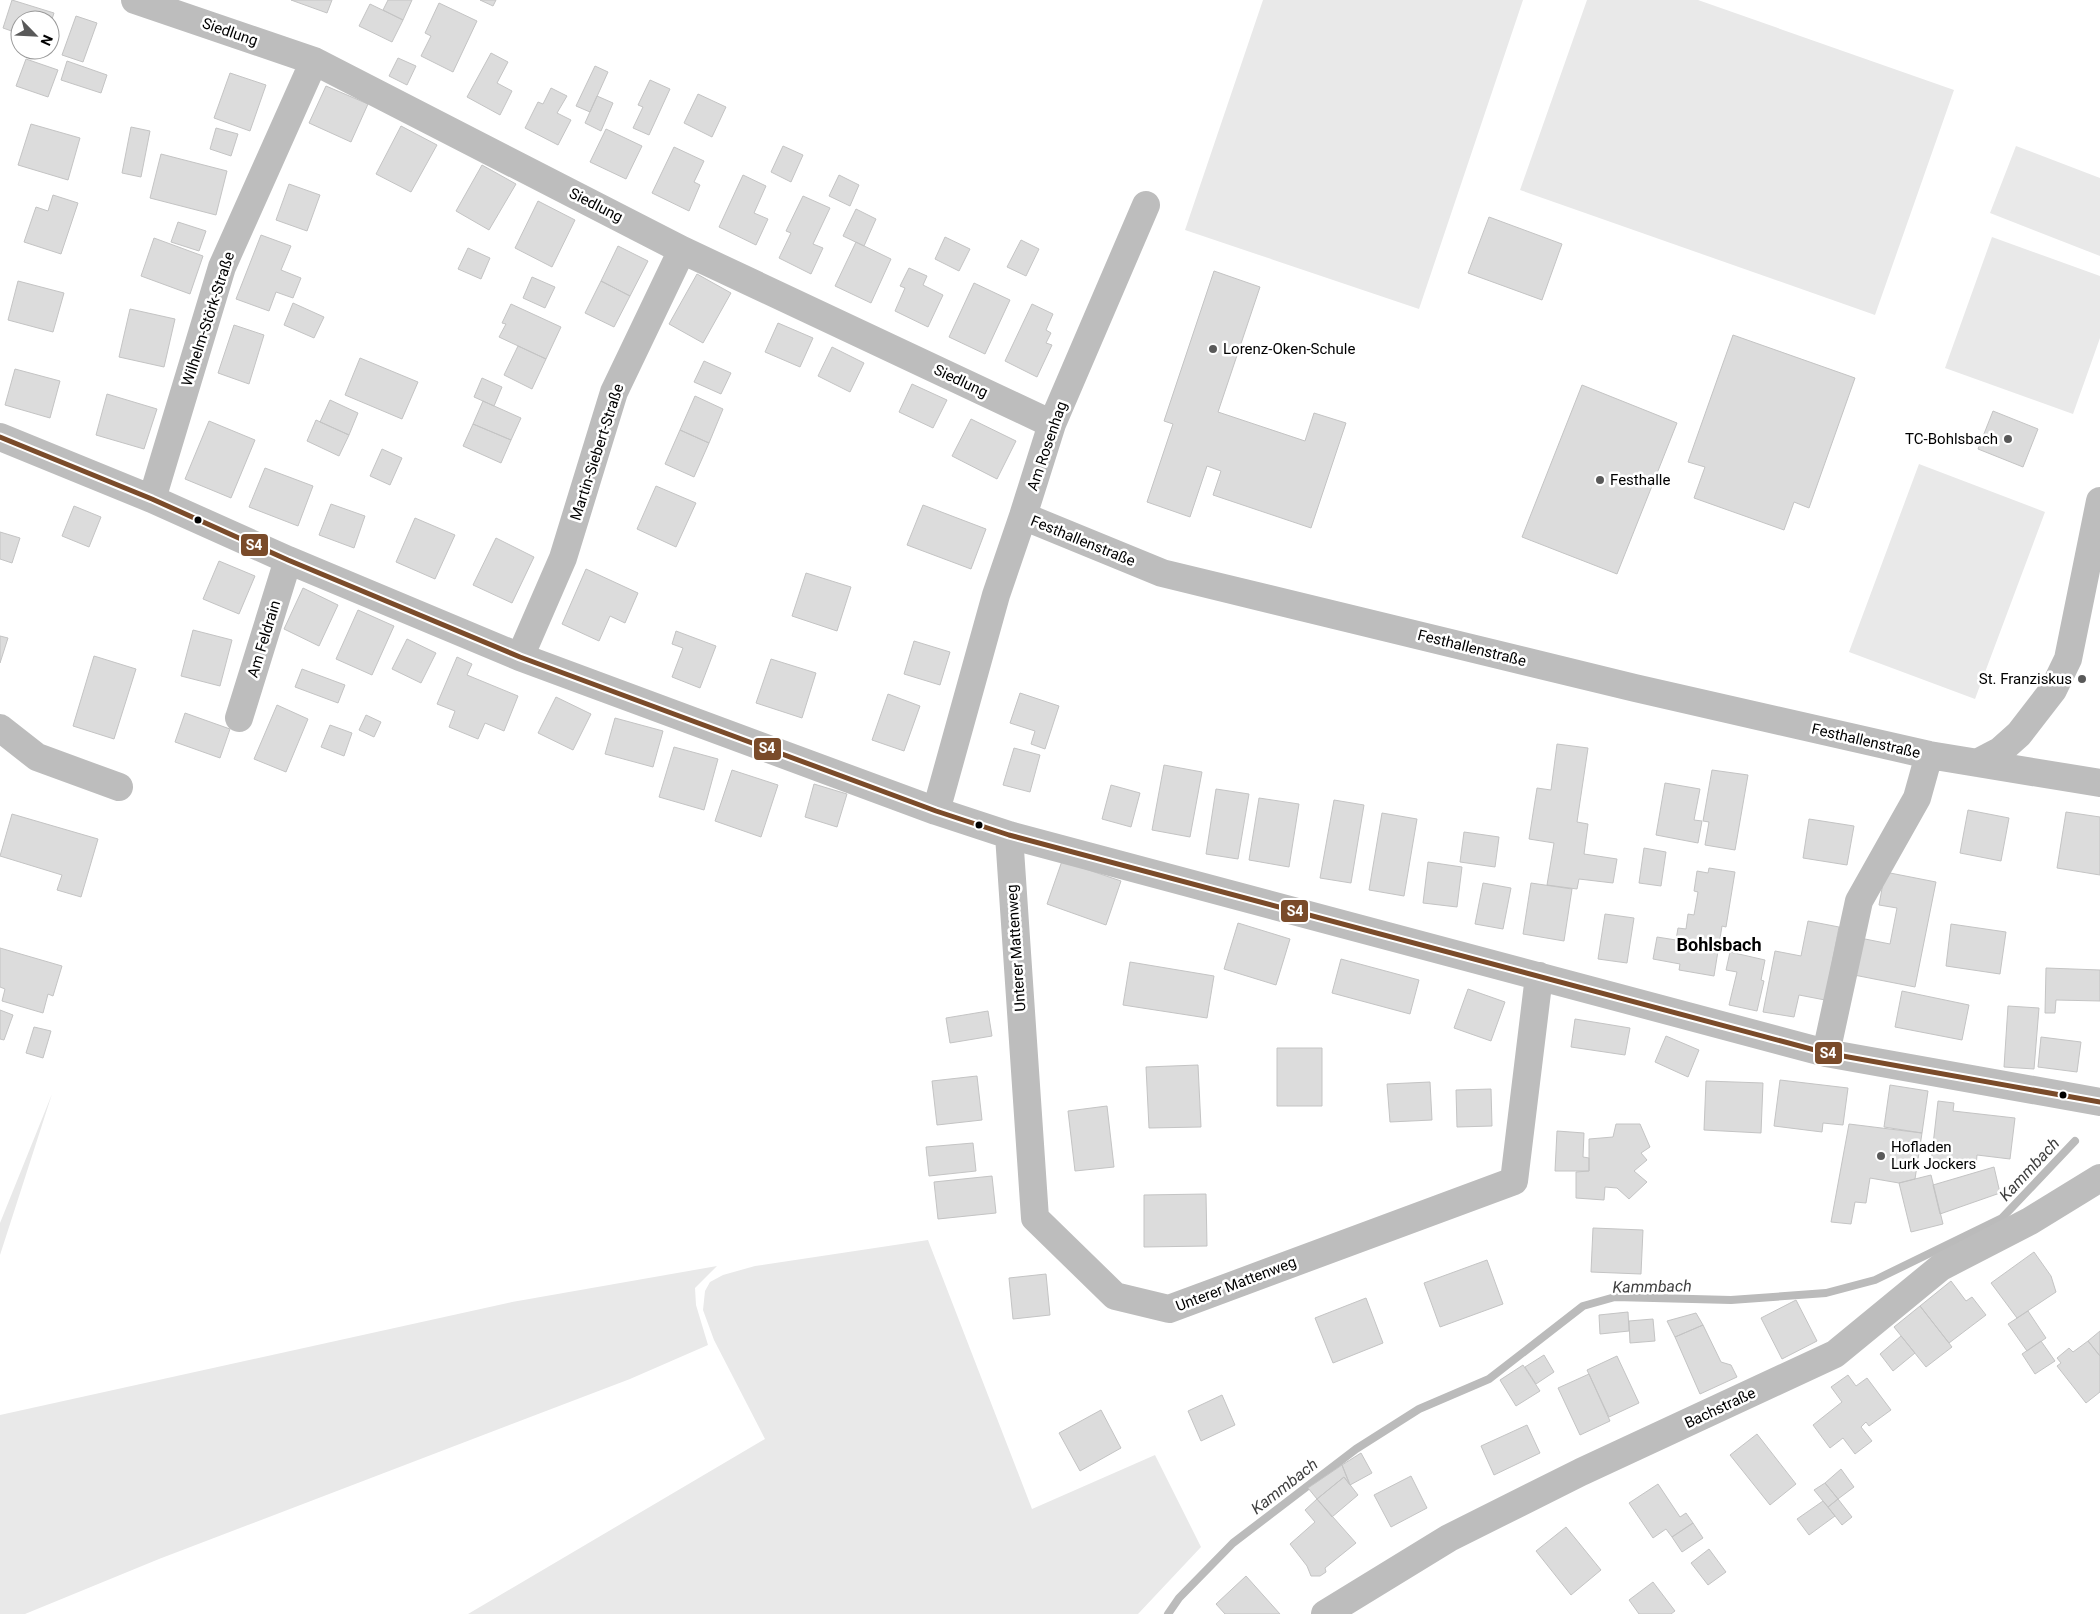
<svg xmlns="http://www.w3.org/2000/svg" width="2100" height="1614" font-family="Roboto,sans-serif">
<rect width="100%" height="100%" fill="#fff"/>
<path fill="#e9e9e9" d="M 1263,0 L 1523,0 L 1419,309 L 1185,230 Z
M 1587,0 L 1698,0 L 1954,90 L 1875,315 L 1520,190 Z
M 2016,146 L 2100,178 L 2100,256 L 1990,213 Z
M 1992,237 L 2100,276 L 2100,338 L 2073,414 L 1945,368 Z
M 1919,464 L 2045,512 L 1975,699 L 1849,652 Z
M 52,1094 L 0,1255 L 0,1223 Z
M 928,1240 L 1032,1509 L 1155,1455 L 1201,1547 L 1138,1614 L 468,1614 L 765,1439 L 714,1340 L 703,1310 L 705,1291 L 710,1282 L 723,1275 L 755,1266 Z
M 717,1266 L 695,1288 L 696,1305 L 708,1345 L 630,1379 L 159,1559 L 25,1614 L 0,1614 L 0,1415 L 512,1302 Z"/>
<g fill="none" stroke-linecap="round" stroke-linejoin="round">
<path stroke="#bbb" stroke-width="8" d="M 1168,1614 L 1179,1598 L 1233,1543 L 1356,1449 L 1419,1409 L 1489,1379 L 1583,1306 L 1615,1297 L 1731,1300 L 1826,1293 L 1875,1280 L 2002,1218 L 2075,1141"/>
</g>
<path fill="#dcdcdc" stroke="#c4c4c4" d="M 12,0 L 54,13 L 50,25 L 50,20 L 20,20 L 20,34 L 3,28 Z
M 291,0 L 332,0 L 327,13 Z
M 388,0 L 412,0 L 403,20 L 383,10 Z
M 480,0 L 496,0 L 493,6 Z
M 439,3 L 477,21 L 453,72 L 421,56 L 431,36 L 425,33 Z
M 370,4 L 403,20 L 392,42 L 359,26 Z
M 76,16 L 97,23 L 83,62 L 62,55 Z
M 491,53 L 508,62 L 497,83 L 512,91 L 500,115 L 467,97 Z
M 398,58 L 416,66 L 407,85 L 389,76 Z
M 26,59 L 58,70 L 48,97 L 16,86 Z
M 67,61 L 107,75 L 101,93 L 61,80 Z
M 595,66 L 608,72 L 590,112 L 576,106 Z
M 230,73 L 266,85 L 250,131 L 214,118 Z
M 650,80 L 670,89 L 649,135 L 633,128 L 643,107 L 638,105 Z
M 326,86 L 368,104 L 351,142 L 309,123 Z
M 551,88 L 567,96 L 557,113 L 571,120 L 558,145 L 525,128 L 538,102 L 543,104 Z
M 698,94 L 726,107 L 712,137 L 684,123 Z
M 597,96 L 613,103 L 601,131 L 585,123 Z
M 31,124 L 80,138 L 68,180 L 18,165 Z
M 401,126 L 437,145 L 411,192 L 376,174 Z
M 131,127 L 150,131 L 141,177 L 122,173 Z
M 216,128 L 238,134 L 231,156 L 210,149 Z
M 606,129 L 642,146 L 626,179 L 590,162 Z
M 783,146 L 803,155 L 791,182 L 771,172 Z
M 674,147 L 704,161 L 694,182 L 700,185 L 689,211 L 652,193 Z
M 161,154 L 227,171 L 216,215 L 150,198 Z
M 482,165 L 516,184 L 489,230 L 456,211 Z
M 743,175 L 766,186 L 754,213 L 768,219 L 756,245 L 719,227 Z
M 839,175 L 859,185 L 850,206 L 829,196 Z
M 289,184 L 320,195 L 307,231 L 276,220 Z
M 53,195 L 78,203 L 61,254 L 24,242 L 36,207 L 48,211 Z
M 803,196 L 830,208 L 813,244 L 823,248 L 811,274 L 779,258 L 791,233 L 786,231 Z
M 538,201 L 575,220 L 552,267 L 515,248 Z
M 856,209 L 876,219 L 864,246 L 843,236 Z
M 1489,217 L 1562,244 L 1542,300 L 1468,273 Z
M 178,222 L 206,231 L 199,251 L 171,242 Z
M 261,235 L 291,246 L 281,270 L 301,278 L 293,298 L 276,292 L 269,311 L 236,299 Z
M 945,237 L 970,249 L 959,271 L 935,259 Z
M 154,238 L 203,256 L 190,294 L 141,276 Z
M 1021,240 L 1039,249 L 1026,276 L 1007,267 Z
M 856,242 L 891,259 L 871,303 L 835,286 Z
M 618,246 L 648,261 L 630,296 L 601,281 Z
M 468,248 L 490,258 L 481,279 L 458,269 Z
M 909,268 L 927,276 L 923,285 L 943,295 L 928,327 L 895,311 L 905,288 L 900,286 Z
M 1214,271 L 1260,287 L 1218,412 L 1305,441 L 1314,413 L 1346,423 L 1311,528 L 1213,495 L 1221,471 L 1207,466 L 1190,517 L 1147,502 L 1173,424 L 1164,421 Z
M 697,274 L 731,293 L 703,343 L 669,324 Z
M 532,277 L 555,287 L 545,308 L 523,298 Z
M 18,281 L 64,293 L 53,332 L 8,320 Z
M 601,281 L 630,296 L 614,327 L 585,313 Z
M 974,283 L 1010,300 L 985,354 L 949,337 Z
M 293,303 L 324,317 L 314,338 L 284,325 Z
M 511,304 L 561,327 L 546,359 L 499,337 L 506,324 L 502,323 Z
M 1032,304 L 1053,314 L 1046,330 L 1051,333 L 1046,343 L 1052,345 L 1037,377 L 1005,361 Z
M 130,309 L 175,319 L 164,367 L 119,357 Z
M 778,323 L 813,338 L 800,367 L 765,352 Z
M 234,325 L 264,335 L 249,384 L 218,373 Z
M 1733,335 L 1855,378 L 1809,508 L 1794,502 L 1784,530 L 1694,498 L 1705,467 L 1688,462 Z
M 518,346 L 546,359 L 532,389 L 504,375 Z
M 832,347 L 864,363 L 850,392 L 818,376 Z
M 360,358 L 418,382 L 402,419 L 345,395 Z
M 704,361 L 731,373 L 721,394 L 694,382 Z
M 15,369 L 60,381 L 50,418 L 5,405 Z
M 482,378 L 502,387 L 494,406 L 474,397 Z
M 912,384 L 947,400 L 933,428 L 899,412 Z
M 1582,385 L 1677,423 L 1617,574 L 1522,537 Z
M 107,394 L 157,409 L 144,449 L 96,435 Z
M 695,396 L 723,409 L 709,443 L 680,430 Z
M 330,400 L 358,413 L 349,435 L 320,422 Z
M 483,401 L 521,418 L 511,440 L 473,424 Z
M 1993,411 L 2038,429 L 2023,467 L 1978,449 Z
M 971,419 L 1016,441 L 997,479 L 952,456 Z
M 316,420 L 349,435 L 339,456 L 307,441 Z
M 209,421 L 255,440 L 231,498 L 185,479 Z
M 473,424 L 511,440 L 501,463 L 463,446 Z
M 680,430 L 709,443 L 694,477 L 665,464 Z
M 382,449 L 402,458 L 390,485 L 370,476 Z
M 265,468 L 313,486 L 298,526 L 249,507 Z
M 656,486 L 696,503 L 676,547 L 637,529 Z
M 331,504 L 365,516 L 354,548 L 319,535 Z
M 923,505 L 986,529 L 971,569 L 907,545 Z
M 74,506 L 101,517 L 89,547 L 62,536 Z
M 415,518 L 455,535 L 435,579 L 396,562 Z
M 0,532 L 20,538 L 12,563 L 0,559 Z
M 496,538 L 534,557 L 512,603 L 473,585 Z
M 219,561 L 255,576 L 239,614 L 203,599 Z
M 586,569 L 638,593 L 625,623 L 610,616 L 599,641 L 562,624 Z
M 806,573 L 851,587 L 837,631 L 792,616 Z
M 303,588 L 338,605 L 319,646 L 284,629 Z
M 358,610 L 394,626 L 372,675 L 336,659 Z
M 193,630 L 232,640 L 220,686 L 181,676 Z
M 676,631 L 716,646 L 700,688 L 672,677 L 683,648 L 672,644 Z
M 0,636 L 8,638 L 0,663 Z
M 407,639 L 436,653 L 421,683 L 392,669 Z
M 914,641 L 950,652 L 940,685 L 904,674 Z
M 94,656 L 136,669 L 114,739 L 73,726 Z
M 457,657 L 472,664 L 467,675 L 518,696 L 504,731 L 485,723 L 478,739 L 449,727 L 455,711 L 437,704 Z
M 771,659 L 816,673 L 802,718 L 756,703 Z
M 302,669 L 345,685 L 338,703 L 295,687 Z
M 1020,693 L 1059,706 L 1045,749 L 1031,744 L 1035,731 L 1010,723 Z
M 888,694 L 920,706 L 904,751 L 872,740 Z
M 556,697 L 591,714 L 573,750 L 538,733 Z
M 277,705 L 308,719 L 286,772 L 254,759 Z
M 185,713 L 230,729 L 220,758 L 175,742 Z
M 366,715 L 381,722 L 374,737 L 359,730 Z
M 615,718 L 663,731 L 653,767 L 605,754 Z
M 330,725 L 352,733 L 344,756 L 321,747 Z
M 1557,744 L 1588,748 L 1577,822 L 1588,824 L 1584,854 L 1617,859 L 1613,883 L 1579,879 L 1577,889 L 1547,885 L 1554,843 L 1529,839 L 1537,788 L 1551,790 Z
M 674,747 L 718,759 L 704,810 L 659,797 Z
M 1014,748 L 1040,755 L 1030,792 L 1003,785 Z
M 1164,765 L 1202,772 L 1190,837 L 1152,830 Z
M 732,770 L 778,785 L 761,837 L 715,821 Z
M 1712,770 L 1748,775 L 1735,850 L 1705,845 L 1709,822 L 1703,821 Z
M 1665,783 L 1700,789 L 1694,820 L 1702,821 L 1698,843 L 1656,835 Z
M 814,784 L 847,794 L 837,827 L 805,817 Z
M 1111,785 L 1140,793 L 1131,827 L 1102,819 Z
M 1216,789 L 1249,794 L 1238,859 L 1206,854 Z
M 1259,798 L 1299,804 L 1289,867 L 1249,860 Z
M 1334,800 L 1364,805 L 1351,883 L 1320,878 Z
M 1968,810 L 2009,818 L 2001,861 L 1960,853 Z
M 2066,812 L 2100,817 L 2100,875 L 2057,868 Z
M 1382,813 L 1417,819 L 1404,896 L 1369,890 Z
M 12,814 L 98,839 L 81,897 L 57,890 L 62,875 L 0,856 Z
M 1809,819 L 1854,826 L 1847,865 L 1803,858 Z
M 1464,832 L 1499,837 L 1495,867 L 1460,862 Z
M 1644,848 L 1666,852 L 1661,886 L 1639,883 Z
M 1062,861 L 1121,881 L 1106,925 L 1047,904 Z
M 1428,862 L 1462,867 L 1457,907 L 1423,903 Z
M 1709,868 L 1735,872 L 1726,927 L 1722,926 L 1714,976 L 1679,970 L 1680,964 L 1653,959 L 1657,937 L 1676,940 L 1678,928 L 1686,929 L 1688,914 L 1694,915 L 1698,892 L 1694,891 L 1697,871 L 1708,873 Z
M 1885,872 L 1936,882 L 1915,987 L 1854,975 L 1860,938 L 1890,944 L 1897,908 L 1879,905 Z
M 1483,883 L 1511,888 L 1503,929 L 1475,924 Z
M 1531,883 L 1572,889 L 1564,941 L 1523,934 Z
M 1605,914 L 1634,918 L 1627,963 L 1598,959 Z
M 1808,921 L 1839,927 L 1825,1000 L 1799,995 L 1794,1017 L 1763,1012 L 1775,951 L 1801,956 Z
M 1238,923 L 1290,939 L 1276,985 L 1224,969 Z
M 1951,924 L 2006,932 L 2000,974 L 1946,966 Z
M 0,948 L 62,966 L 53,996 L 48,994 L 43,1013 L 2,1001 L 5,989 L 0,987 Z
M 1730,952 L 1765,960 L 1761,980 L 1764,981 L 1757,1011 L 1729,1005 L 1737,972 L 1726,970 Z
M 1341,959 L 1419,980 L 1410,1014 L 1332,993 Z
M 1130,962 L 1214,976 L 1207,1018 L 1123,1005 Z
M 2046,968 L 2100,970 L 2100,1001 L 2056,1000 L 2055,1013 L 2045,1013 Z
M 1468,989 L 1505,1002 L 1491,1041 L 1454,1028 Z
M 1902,991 L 1969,1005 L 1962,1040 L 1895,1027 Z
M 2008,1006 L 2039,1008 L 2034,1069 L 2004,1067 Z
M 0,1010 L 13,1015 L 4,1040 L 0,1039 Z
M 988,1011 L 992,1036 L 950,1043 L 946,1018 Z
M 1575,1019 L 1630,1028 L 1625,1055 L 1571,1047 Z
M 34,1027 L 51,1031 L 43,1058 L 26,1053 Z
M 1666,1036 L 1699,1050 L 1688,1077 L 1655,1062 Z
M 2041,1037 L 2081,1042 L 2077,1072 L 2038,1067 Z
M 1277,1048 L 1322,1048 L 1322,1106 L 1277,1106 Z
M 1198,1065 L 1201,1127 L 1149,1128 L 1146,1067 Z
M 977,1076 L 982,1120 L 937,1125 L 932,1081 Z
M 1780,1080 L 1848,1088 L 1843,1125 L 1823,1123 L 1822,1132 L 1774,1126 Z
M 1706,1081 L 1763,1083 L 1761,1133 L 1704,1130 Z
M 1430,1082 L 1432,1120 L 1390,1122 L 1387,1084 Z
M 1890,1085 L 1928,1091 L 1922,1133 L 1884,1127 Z
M 1491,1089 L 1492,1126 L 1457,1127 L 1456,1090 Z
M 1938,1101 L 1954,1103 L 1953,1111 L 2015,1118 L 2010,1159 L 1977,1155 L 1976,1167 L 1931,1162 Z
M 1107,1106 L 1114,1167 L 1075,1171 L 1068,1111 Z
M 1616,1124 L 1640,1124 L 1650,1147 L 1641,1153 L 1647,1160 L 1634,1171 L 1647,1182 L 1629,1199 L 1617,1188 L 1605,1187 L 1604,1200 L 1576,1198 L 1576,1172 L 1589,1171 L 1589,1139 L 1613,1137 Z
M 1849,1124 L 1922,1133 L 1915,1179 L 1899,1183 L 1870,1178 L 1866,1203 L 1855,1202 L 1851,1224 L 1831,1222 Z
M 1557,1131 L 1584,1133 L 1583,1157 L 1589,1158 L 1589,1171 L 1555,1171 Z
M 973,1143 L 976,1171 L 929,1176 L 926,1147 Z
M 1994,1167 L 2000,1193 L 1940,1214 L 1933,1185 Z
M 1931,1175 L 1943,1224 L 1911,1232 L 1899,1183 Z
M 992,1176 L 996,1213 L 938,1219 L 934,1182 Z
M 1206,1194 L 1207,1246 L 1144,1247 L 1144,1195 Z
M 1593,1228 L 1643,1230 L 1641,1274 L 1591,1272 Z
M 2034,1252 L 2051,1276 L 2056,1292 L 2017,1318 L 1991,1283 Z
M 1487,1260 L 1503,1304 L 1440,1327 L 1424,1283 Z
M 1046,1274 L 1050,1315 L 1013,1319 L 1009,1278 Z
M 1951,1281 L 1966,1301 L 1972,1297 L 1986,1315 L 1949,1343 L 1920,1306 Z
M 1366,1298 L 1383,1343 L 1333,1363 L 1315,1318 Z
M 1796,1300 L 1817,1341 L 1782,1359 L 1761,1318 Z
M 1920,1306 L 1952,1347 L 1926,1367 L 1894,1327 Z
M 2028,1311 L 2046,1338 L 2027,1351 L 2008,1324 Z
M 1628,1312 L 1629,1331 L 1600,1334 L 1599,1315 Z
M 1696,1313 L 1703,1325 L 1675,1337 L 1667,1321 Z
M 1653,1319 L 1655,1341 L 1630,1343 L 1629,1321 Z
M 1703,1325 L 1721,1362 L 1731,1365 L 1737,1377 L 1700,1394 L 1675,1337 Z
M 2100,1331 L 2100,1356 L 2088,1341 Z
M 1901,1336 L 1915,1353 L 1893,1371 L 1880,1354 Z
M 2041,1341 L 2055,1361 L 2035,1374 L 2022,1354 Z
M 2088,1341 L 2100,1356 L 2100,1392 L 2086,1403 L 2057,1366 L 2061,1363 L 2057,1358 L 2069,1348 L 2073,1352 Z
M 1544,1355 L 1554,1372 L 1536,1384 L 1525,1367 Z
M 1617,1356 L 1639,1403 L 1609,1417 L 1587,1370 Z
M 1523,1365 L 1540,1391 L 1516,1406 L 1500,1380 Z
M 1589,1374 L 1610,1421 L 1580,1435 L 1558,1388 Z
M 1848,1375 L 1856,1386 L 1867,1378 L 1891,1410 L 1869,1426 L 1866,1422 L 1861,1427 L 1872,1441 L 1855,1454 L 1843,1438 L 1830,1448 L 1813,1425 L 1842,1402 L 1831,1387 Z
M 1222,1395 L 1235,1425 L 1201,1441 L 1188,1411 Z
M 1101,1410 L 1121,1448 L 1080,1471 L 1059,1433 Z
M 1527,1425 L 1540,1453 L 1494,1475 L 1481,1446 Z
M 1757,1434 L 1796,1484 L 1770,1505 L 1730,1455 Z
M 1361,1453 L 1372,1473 L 1350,1485 L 1342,1465 Z
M 1342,1465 L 1350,1485 L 1344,1477 L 1317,1499 L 1308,1488 Z
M 1841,1469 L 1854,1487 L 1838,1499 L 1825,1483 Z
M 1411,1476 L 1427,1508 L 1391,1527 L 1374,1495 Z
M 1344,1477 L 1358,1495 L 1332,1517 L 1317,1499 Z
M 1825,1483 L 1838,1499 L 1828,1507 L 1814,1490 Z
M 1658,1484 L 1680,1517 L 1686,1513 L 1693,1523 L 1672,1537 L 1666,1529 L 1653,1538 L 1629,1503 Z
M 1317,1499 L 1356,1543 L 1325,1568 L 1326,1572 L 1320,1576 L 1311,1576 L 1307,1566 L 1290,1544 L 1315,1522 L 1305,1510 Z
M 1838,1499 L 1852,1517 L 1842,1525 L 1828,1507 Z
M 1823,1501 L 1835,1516 L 1809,1535 L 1797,1519 Z
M 1693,1523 L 1703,1538 L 1682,1552 L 1672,1537 Z
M 1566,1527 L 1601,1570 L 1571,1595 L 1536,1551 Z
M 1709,1549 L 1726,1572 L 1708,1585 L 1691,1563 Z
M 1246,1576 L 1280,1614 L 1225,1614 L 1216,1604 Z
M 1653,1582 L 1675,1611 L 1671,1614 L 1639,1614 L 1629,1600 Z"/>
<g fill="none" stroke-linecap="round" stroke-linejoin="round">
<path stroke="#bdbdbd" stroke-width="28" d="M 135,0 L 314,61 L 682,250 L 1052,424
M 0,437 L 152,499 L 288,560 L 520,657 L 936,811 L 1009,835 L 1826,1053 L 2100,1102
M 152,499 L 222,267 L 314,61
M 1023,516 L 1162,573 L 1635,688 L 1929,755 L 2100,783
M 520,657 L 563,558 L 614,392 L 682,250
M 239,718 L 288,560
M 0,728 L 37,757 L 119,787
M 1977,763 L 2000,751 L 2019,734 L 2053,690 L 2068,659 L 2100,501
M 936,811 L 996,595 L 1023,516 L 1052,424 L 1146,205
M 1009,835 L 1035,1218 L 1115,1296 L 1169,1309 L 1514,1181 L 1539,976
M 1826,1053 L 1859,901 L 1917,798 L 1929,755
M 1325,1614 L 1449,1538 L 1581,1472 L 1835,1354 L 1941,1267 L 2030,1221 L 2100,1178"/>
<g stroke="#fff" stroke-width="9">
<path id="bus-1" d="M 0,437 L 152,499 L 288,560 L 520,657 L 936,811 L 1009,835 L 1826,1053 L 2100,1102"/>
</g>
<use href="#bus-1" stroke="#7a4b2a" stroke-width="5"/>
</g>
<g fill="#595959" stroke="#fff" stroke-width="2">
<circle cx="1213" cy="349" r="5"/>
<circle cx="2008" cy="439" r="5"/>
<circle cx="1600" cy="480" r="5"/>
<circle cx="2082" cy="679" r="5"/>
<circle cx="1881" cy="1156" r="5"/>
</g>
<g fill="#000" stroke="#fff" stroke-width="2">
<circle cx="198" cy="520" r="4.5"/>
<circle cx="979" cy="825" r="4.5"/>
<circle cx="2063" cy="1095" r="4.5"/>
</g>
<g text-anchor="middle" stroke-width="5" stroke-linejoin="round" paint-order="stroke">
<g font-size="15" fill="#000" stroke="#fff">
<text transform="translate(230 32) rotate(19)" y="5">Siedlung</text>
<text transform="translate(596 205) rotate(27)" y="5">Siedlung</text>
<text transform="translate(208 319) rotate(-72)" y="5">Wilhelm-Störk-Straße</text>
<text transform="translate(961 381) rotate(25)" y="5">Siedlung</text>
<text transform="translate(1047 446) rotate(-71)" y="5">Am Rosenhag</text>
<text transform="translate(597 452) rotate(-72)" y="5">Martin-Siebert-Straße</text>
<text transform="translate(1083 541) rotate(22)" y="5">Festhallenstraße</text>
<text transform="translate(264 639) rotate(-73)" y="5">Am Feldrain</text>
<text transform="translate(1472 648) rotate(14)" y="5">Festhallenstraße</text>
<text transform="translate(1866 741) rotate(13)" y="5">Festhallenstraße</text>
<text transform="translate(1016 948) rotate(-94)" y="5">Unterer Mattenweg</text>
<text transform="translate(1236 1284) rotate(-21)" y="5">Unterer Mattenweg</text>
<text transform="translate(1720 1408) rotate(-25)" y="5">Bachstraße</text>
</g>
<g font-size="15" fill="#000" stroke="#fff" text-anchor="start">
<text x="1223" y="354">Lorenz-Oken-Schule</text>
<text x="1998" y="444" text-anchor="end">TC-Bohlsbach</text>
<text x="1610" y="485">Festhalle</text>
<text x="2072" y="684" text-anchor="end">St. Franziskus</text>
<text x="1891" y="1152">Hofladen<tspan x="1891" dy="17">Lurk Jockers</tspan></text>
</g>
<g font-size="16" font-style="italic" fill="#3f3f3f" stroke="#fff">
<text transform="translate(2029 1169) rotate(-47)" y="6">Kammbach</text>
<text transform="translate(1652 1286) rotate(-1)" y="6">Kammbach</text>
<text transform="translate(1284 1486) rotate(-38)" y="6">Kammbach</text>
</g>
<g font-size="18" font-weight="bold" fill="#000" stroke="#fff">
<text x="1719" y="951">Bohlsbach</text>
</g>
</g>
<g stroke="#fff" stroke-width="2">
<rect x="240" y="533" width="29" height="24" rx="5" fill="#7a4b2a"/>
<rect x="753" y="737" width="29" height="24" rx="5" fill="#7a4b2a"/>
<rect x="1280" y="899" width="29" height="24" rx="5" fill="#7a4b2a"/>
<rect x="1814" y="1041" width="29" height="24" rx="5" fill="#7a4b2a"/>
</g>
<g font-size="14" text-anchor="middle" font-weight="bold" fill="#fff">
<text x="254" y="550">S4</text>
<text x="767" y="753">S4</text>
<text x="1295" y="916">S4</text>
<text x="1828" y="1058">S4</text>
</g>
<g transform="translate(35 35) rotate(114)"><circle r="24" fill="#ffffff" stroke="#999999"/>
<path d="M0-4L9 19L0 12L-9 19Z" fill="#595959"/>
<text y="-8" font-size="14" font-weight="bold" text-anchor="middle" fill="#000000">N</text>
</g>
</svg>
